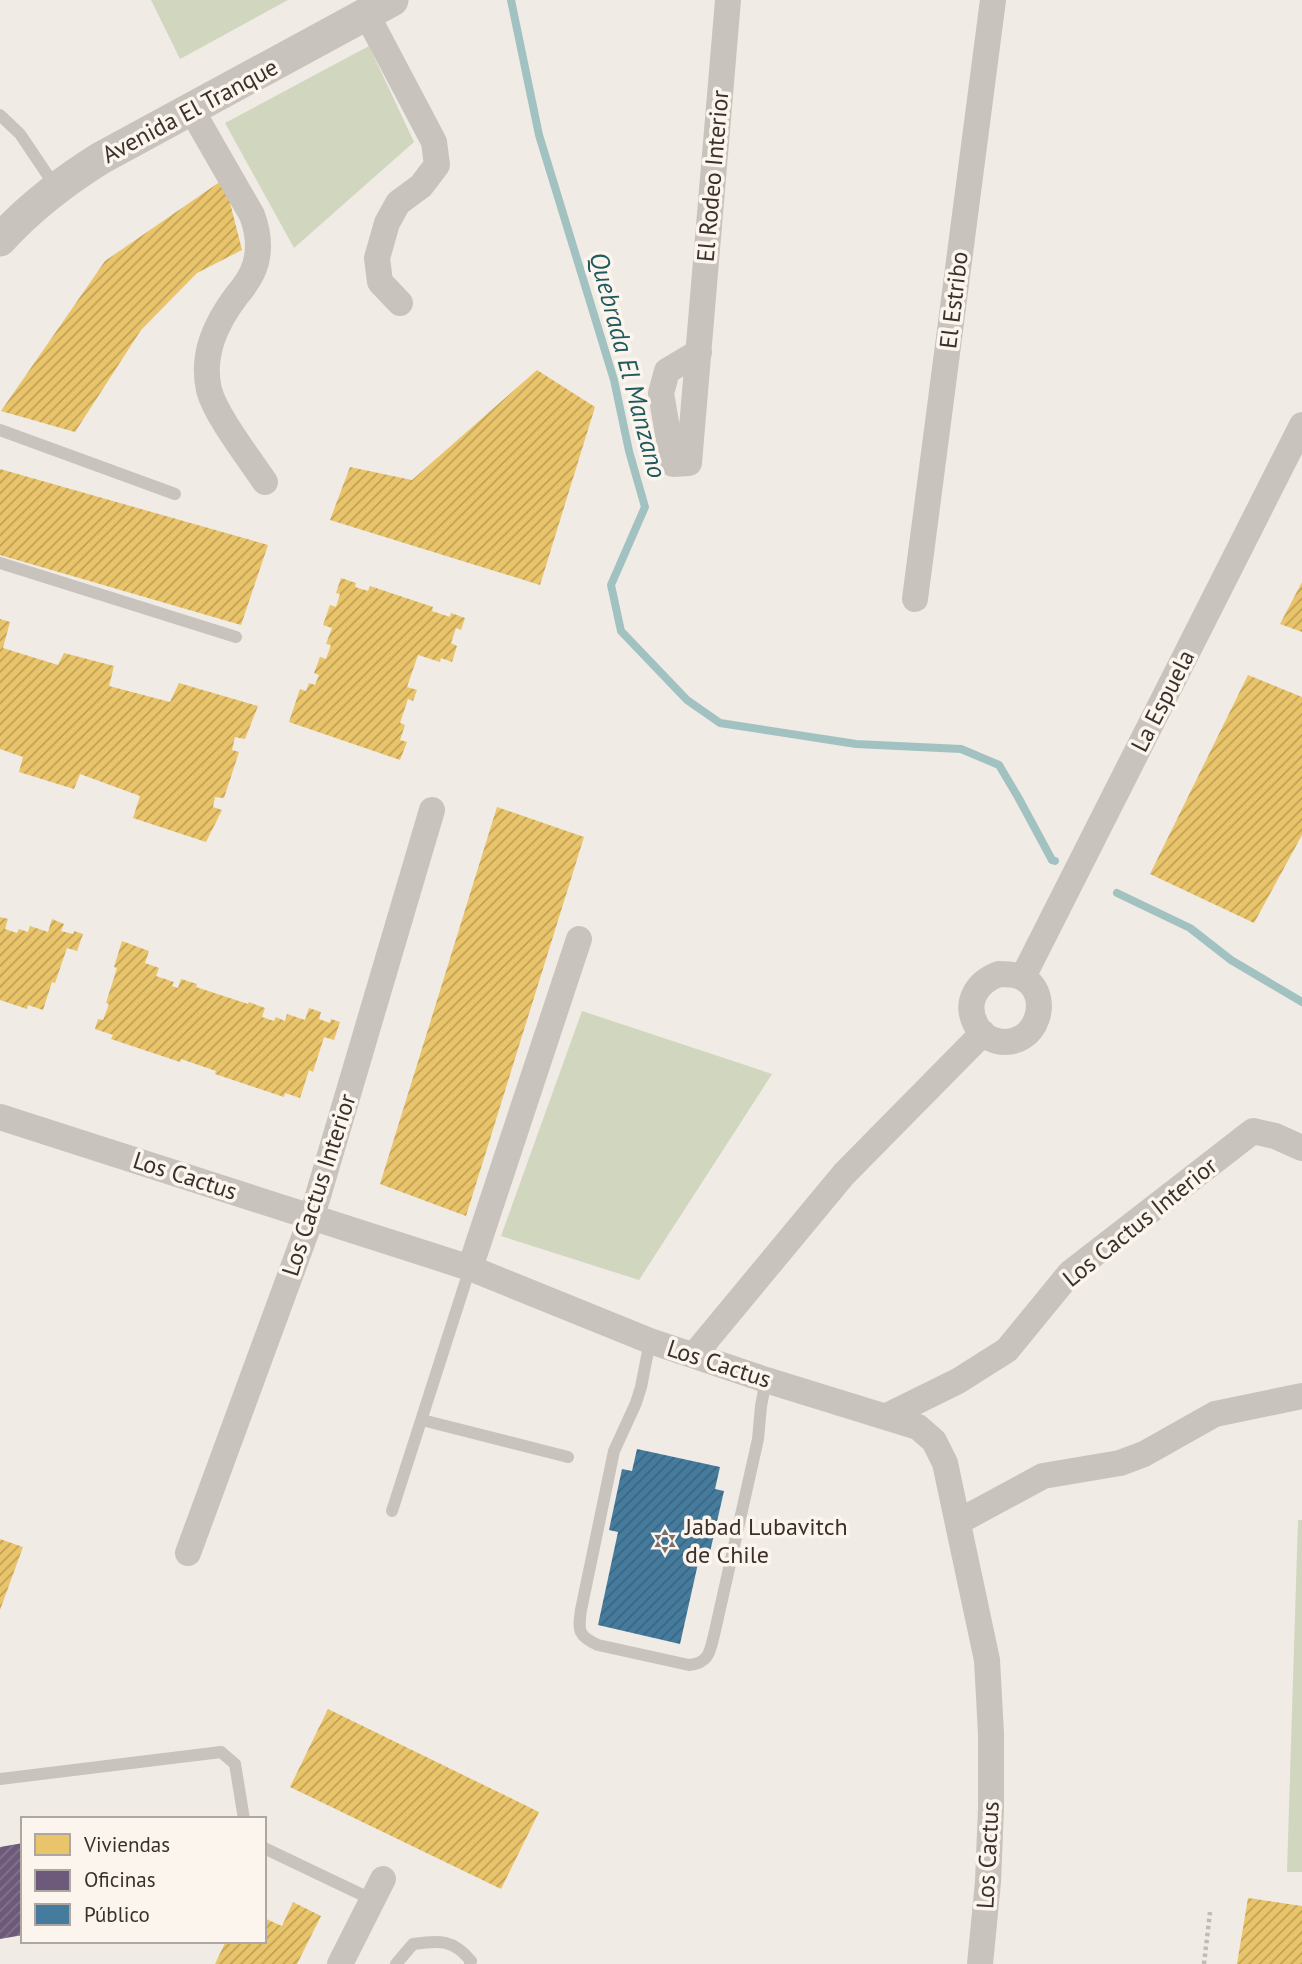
<svg xmlns="http://www.w3.org/2000/svg" width="1302" height="1964" font-family="'PT Sans',sans-serif">
<defs>
<pattern id="homes-hatch" width="6" height="6" patternUnits="userSpaceOnUse" patternTransform="scale(1.75)"><rect width="6" height="6" fill="#e9c46a"/><path d="M-1 1l2-2M0 6l6-6M5 7l2-2" fill="none" stroke="#bea057"/></pattern>
<pattern id="offices-hatch" width="6" height="6" patternUnits="userSpaceOnUse" patternTransform="scale(1.75)"><rect width="6" height="6" fill="#6d597a"/><path d="M-1 1l2-2M0 6l6-6M5 7l2-2" fill="none" stroke="#83738b"/></pattern>
<pattern id="public-hatch" width="6" height="6" patternUnits="userSpaceOnUse" patternTransform="scale(1.75)"><rect width="6" height="6" fill="#457b9d"/><path d="M-1 1l2-2M0 6l6-6M5 7l2-2" fill="none" stroke="#3b6580"/></pattern>
</defs>
<rect width="100%" height="100%" fill="#f0ebe5"/>
<path fill="#d1d6bf" d="M 151,0 L 288,0 L 180,59 Z
M 369,46 L 414,142 L 294,248 L 225,123 Z
M 582,1011 L 772,1074 L 639,1280 L 501,1236 Z
M 1298,1520 L 1302,1520 L 1302,1872 L 1287,1872 Z"/>
<path fill="url(#homes-hatch)" d="M 224,179 L 242,250 L 197,273 L 141,330 L 75,432 L 1,411 L 105,261 Z
M 537,370 L 595,407 L 540,585 L 330,520 L 350,467 L 412,480 Z
M 0,469 L 268,545 L 241,625 L 0,555 Z
M 341,578 L 356,583 L 355,587 L 368,591 L 370,586 L 433,607 L 432,611 L 450,617 L 451,613 L 465,618 L 461,630 L 456,628 L 451,643 L 457,646 L 452,662 L 441,658 L 440,662 L 418,655 L 407,687 L 417,690 L 413,701 L 408,699 L 400,723 L 405,725 L 400,740 L 407,742 L 400,760 L 289,722 L 300,689 L 306,691 L 309,683 L 315,685 L 319,675 L 314,673 L 320,657 L 326,659 L 331,645 L 326,644 L 332,628 L 323,625 L 330,605 L 336,607 L 340,594 L 336,593 Z
M 1302,582 L 1302,632 L 1280,624 Z
M 0,619 L 10,622 L 3,648 L 58,665 L 64,653 L 114,666 L 109,686 L 170,702 L 179,683 L 258,706 L 245,739 L 235,737 L 232,750 L 239,752 L 224,798 L 215,797 L 213,807 L 222,810 L 206,842 L 133,818 L 140,796 L 80,774 L 74,789 L 19,772 L 23,757 L 0,749 Z
M 1248,675 L 1302,697 L 1302,835 L 1254,923 L 1150,874 Z
M 497,807 L 584,837 L 466,1216 L 380,1184 Z
M 0,917 L 8,919 L 5,929 L 17,933 L 19,929 L 28,932 L 30,926 L 48,932 L 52,919 L 64,924 L 61,931 L 73,934 L 74,931 L 83,934 L 77,951 L 67,948 L 55,983 L 52,982 L 43,1010 L 28,1005 L 27,1009 L 0,1000 Z
M 122,941 L 149,951 L 145,963 L 159,968 L 156,976 L 174,982 L 172,986 L 178,988 L 181,979 L 197,984 L 196,987 L 248,1004 L 249,1002 L 265,1008 L 262,1017 L 274,1021 L 276,1017 L 285,1021 L 287,1014 L 305,1020 L 309,1008 L 321,1012 L 319,1019 L 330,1023 L 331,1019 L 340,1022 L 334,1040 L 324,1037 L 313,1072 L 309,1070 L 300,1098 L 285,1093 L 284,1097 L 215,1074 L 216,1071 L 181,1059 L 180,1062 L 111,1039 L 113,1035 L 95,1029 L 98,1019 L 103,1020 L 109,1004 L 106,1003 L 117,968 L 114,967 Z
M 0,1539 L 23,1547 L 0,1610 Z
M 328,1709 L 539,1812 L 501,1889 L 290,1787 Z
M 1248,1898 L 1302,1906 L 1302,1964 L 1237,1964 Z
M 293,1902 L 321,1916 L 297,1964 L 215,1964 L 226,1941 L 264,1941 L 264,1918 L 282,1926 Z"/>
<path fill="url(#offices-hatch)" d="M 23,1843 L 23,1935 L 0,1939 L 0,1847 Z"/>
<path fill="url(#public-hatch)" d="M 637,1449 L 720,1467 L 715,1489 L 724,1491 L 710,1552 L 701,1550 L 680,1644 L 598,1625 L 618,1532 L 609,1530 L 622,1469 L 632,1471 Z"/>
<g fill="none" stroke-linecap="round" stroke-linejoin="round">
<path stroke="#a1c2c1" stroke-width="8" d="M 511,0 L 539,135 L 614,380 L 629,451 L 645,507 L 611,585 L 621,631 L 687,700 L 720,723 L 856,744 L 961,749 L 999,765 L 1018,797 L 1052,860 L 1055,861
M 1117,893 L 1190,928 L 1231,960 L 1302,1002"/>
<path stroke="#c2bbb6" stroke-width="4.5" stroke-dasharray="3.5 3.5" stroke-linecap="butt" d="M 1204,1964 L 1210,1912"/>
<path stroke="#c9c3be" stroke-width="12" d="M 0,115 L 20,134 L 57,189
M 0,430 L 175,494
M 0,563 L 236,637
M 650,1341 L 641,1387 L 636,1403 L 614,1451 L 581,1610 C 578,1631 578,1636 598,1645 L 689,1665 C 711,1663 710,1649 715,1631 L 758,1439 L 761,1406 L 766,1380
M 422,1420 L 568,1457
M 392,1511 L 470,1268
M 0,1779 L 221,1752 L 235,1764 L 244,1819
M 264,1848 L 373,1900
M 396,1964 L 413,1944 C 439,1940 453,1939 471,1961 L 470,1964"/>
<path stroke="#c9c3be" stroke-width="26" d="M 367,15 L 434,142 L 437,165 L 421,186 L 398,203 L 387,223 L 377,258 L 380,282 L 400,303
M 191,109 L 252,215 C 259,234 261,254 252,273 C 248,281 243,288 237,295 C 216,323 201,354 209,390 C 216,416 249,458 265,482
M 699,352 L 667,371 L 661,393 L 673,464 L 689,463 L 728,0
M 915,599 L 993,0
M 999,974 C 1006,974 1014,974 1021,977 C 1055,993 1037,1050 997,1041 C 988,1039 980,1033 976,1025 C 964,1002 977,982 999,974 Z
M 1023,977 L 1302,425
M 0,1117 L 470,1268 L 650,1341 L 766,1380 L 918,1427 L 934,1441 L 945,1463 L 987,1660 L 991,1734 L 991,1808 L 988,1882 L 980,1964
M 470,1268 L 579,939
M 694,1355 L 844,1174 L 983,1033
M 887,1416 L 958,1381 L 1007,1350 L 1070,1273 L 1253,1131 L 1275,1136 L 1302,1148
M 958,1522 L 1043,1476 L 1120,1463 L 1144,1454 L 1215,1414 L 1302,1396
M 188,1553 L 312,1216 L 432,810
M 340,1964 L 383,1879"/>
<path stroke="#c9c3be" stroke-width="33" d="M 0,240 C 29,208 64,181 101,158 L 392,0"/>
</g>
<defs>
<g id="synagogue-bare" transform="scale(1.89)"><path d="M0-6.5L5.6 3.2H-5.6ZM0 6.5L5.6-3.2H-5.6Z" fill="#7a716c" stroke="#fbf5ee" stroke-width="2.5" paint-order="stroke"/></g>
</defs>
<g fill-rule="evenodd">
<use href="#synagogue-bare" x="665" y="1541"/>
</g>
<g text-anchor="middle" stroke-width="7" stroke-linejoin="round" paint-order="stroke">
<g font-size="24" fill="#3b302b" stroke="#fbf5ee">
<text transform="translate(190 111) rotate(-28)" y="8">Avenida El Tranque</text>
<text transform="translate(713 176) rotate(-85)" y="8">El Rodeo Interior</text>
<text transform="translate(954 300) rotate(-83)" y="8">El Estribo</text>
<text transform="translate(1163 701) rotate(-63)" y="8">La Espuela</text>
<text transform="translate(185 1176) rotate(18)" y="8">Los Cactus</text>
<text transform="translate(319 1185) rotate(-72)" y="8">Los Cactus Interior</text>
<text transform="translate(1140 1222) rotate(-39)" y="8">Los Cactus Interior</text>
<text transform="translate(719 1364) rotate(18)" y="8">Los Cactus</text>
<text transform="translate(988 1855) rotate(-87)" y="8">Los Cactus</text>
</g>
<g font-size="24" fill="#3b302b" stroke="#fbf5ee" text-anchor="start">
<text x="685" y="1535">Jabad Lubavitch<tspan x="685" dy="28">de Chile</tspan></text>
</g>
<g font-size="26" font-style="italic" fill="#1f5a5e" stroke="#fbf5ee">
<text transform="translate(628 365) rotate(75)" y="9">Quebrada El Manzano</text>
</g>
</g>
<rect x="21" y="1817" width="245" height="126" fill="#fbf5ee" stroke="#aea6a0" stroke-width="2"/>
<rect x="35" y="1834" width="35" height="21" fill="#e9c46a" stroke="#aea6a0" stroke-width="2"/>
<text x="84" y="1852" font-size="21" fill="#3b302b">Viviendas</text>
<rect x="35" y="1870" width="35" height="21" fill="#6d597a" stroke="#aea6a0" stroke-width="2"/>
<text x="84" y="1887" font-size="21" fill="#3b302b">Oficinas</text>
<rect x="35" y="1904" width="35" height="21" fill="#457b9d" stroke="#aea6a0" stroke-width="2"/>
<text x="84" y="1922" font-size="21" fill="#3b302b">Público</text>
</svg>
